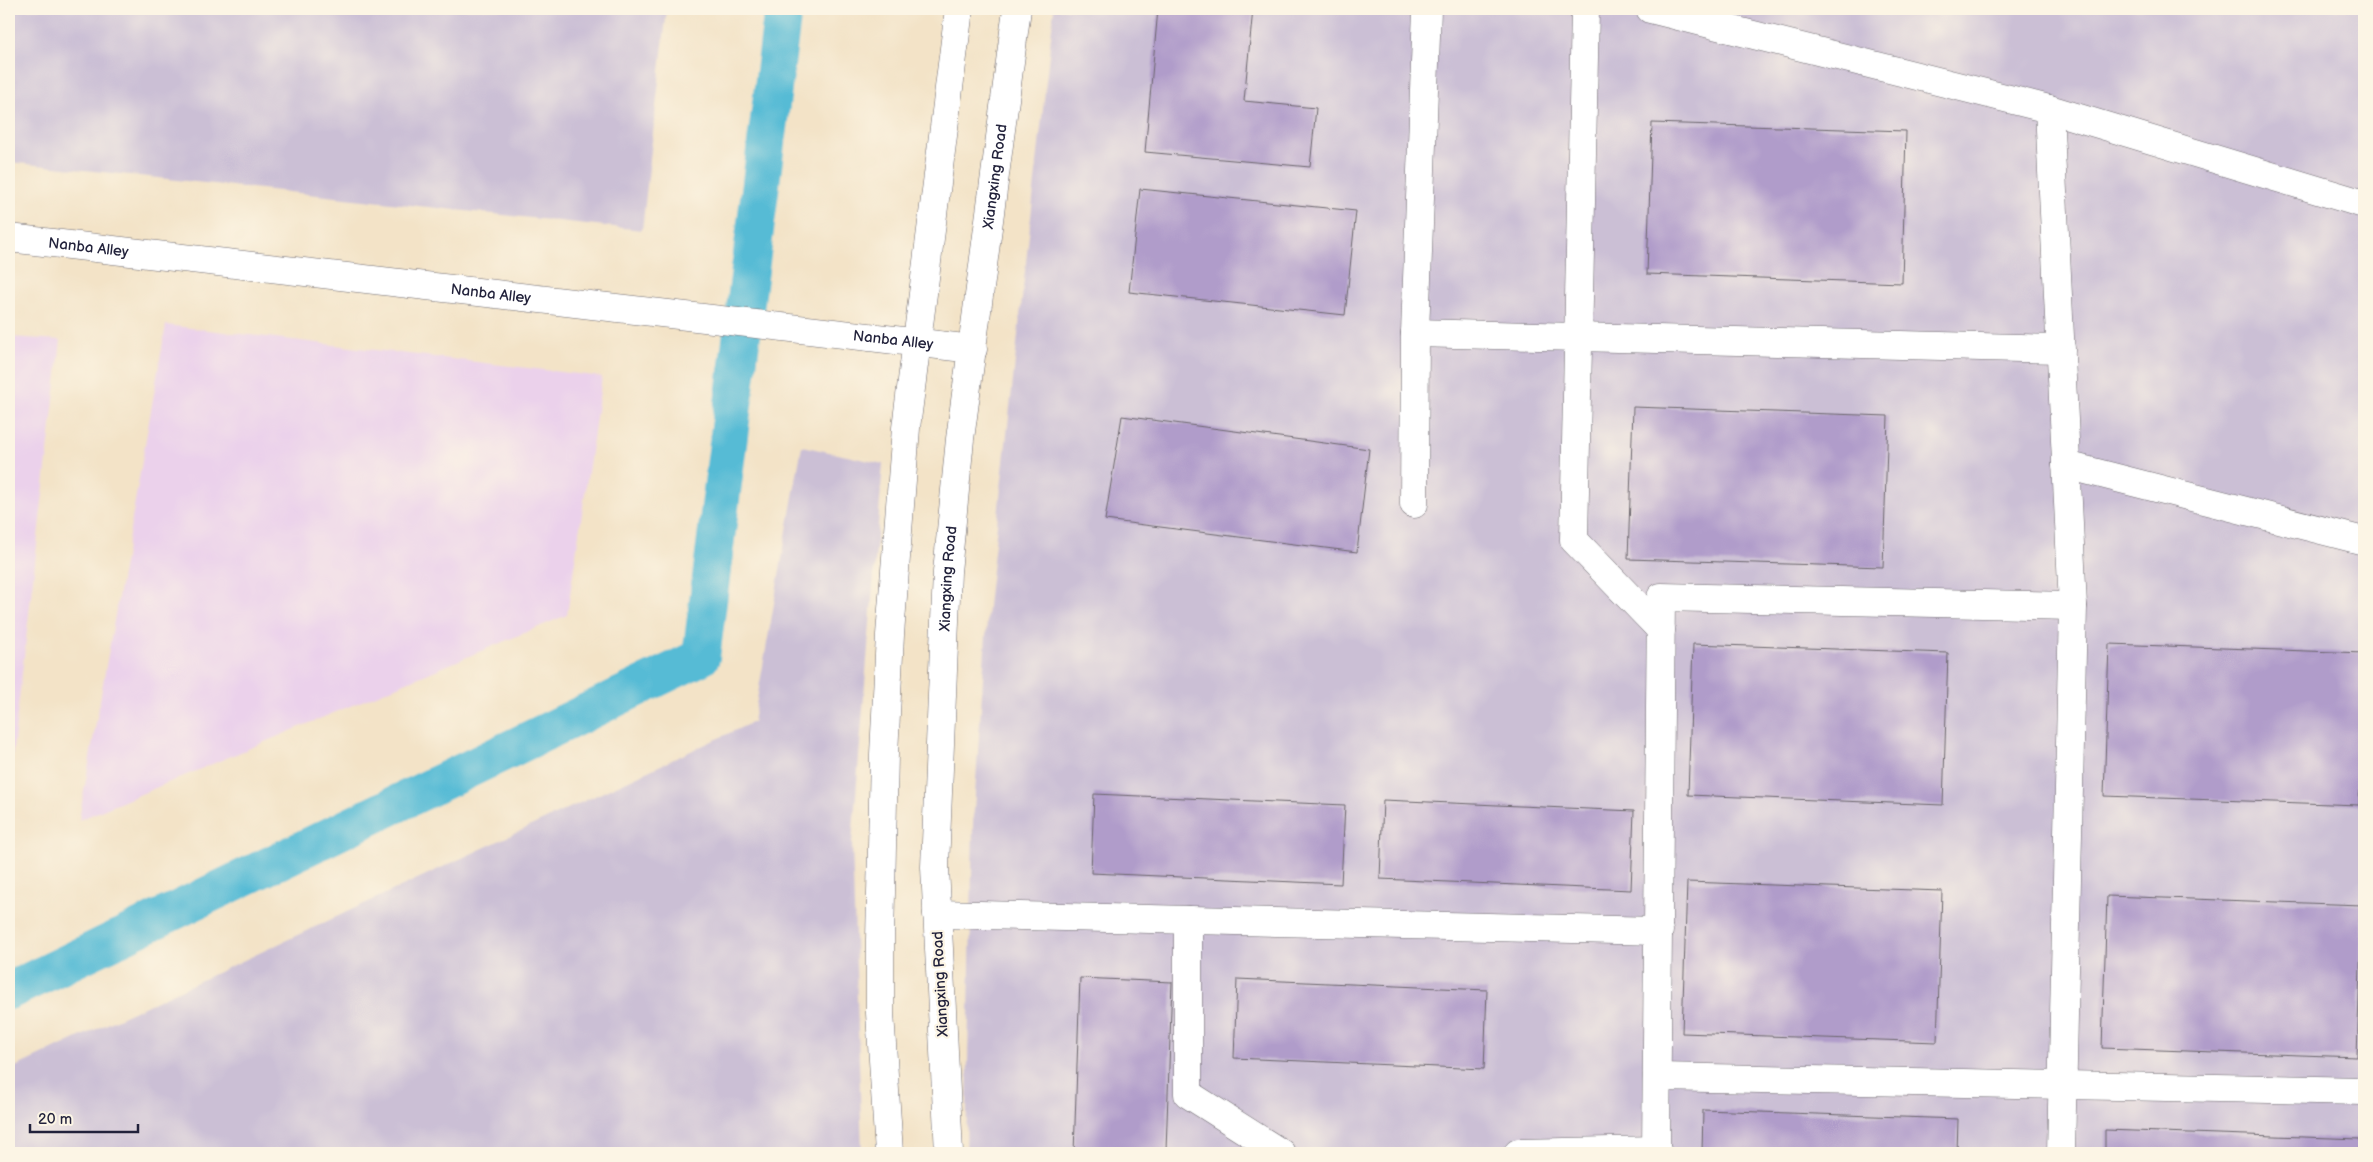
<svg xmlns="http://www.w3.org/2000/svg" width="2373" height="1162" font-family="'Balsamiq Sans',sans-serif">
<rect width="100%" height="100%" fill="#fcf5e5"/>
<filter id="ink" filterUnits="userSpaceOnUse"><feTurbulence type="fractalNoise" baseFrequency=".02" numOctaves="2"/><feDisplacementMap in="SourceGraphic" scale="10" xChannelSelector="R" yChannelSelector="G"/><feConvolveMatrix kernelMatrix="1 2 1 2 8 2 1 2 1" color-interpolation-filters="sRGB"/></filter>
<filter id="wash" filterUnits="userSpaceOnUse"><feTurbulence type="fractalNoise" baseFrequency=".0096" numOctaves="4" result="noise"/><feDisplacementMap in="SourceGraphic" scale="20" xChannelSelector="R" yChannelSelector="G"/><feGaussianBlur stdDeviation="1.12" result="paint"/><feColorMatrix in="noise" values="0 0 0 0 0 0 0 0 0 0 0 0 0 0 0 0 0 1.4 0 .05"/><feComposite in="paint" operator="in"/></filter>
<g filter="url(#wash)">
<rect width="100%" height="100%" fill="#f3e3c7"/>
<path fill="#ebd1eb" d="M 166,325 L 602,377 L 567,615 L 79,820 Z
M 9,337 L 61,340 L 9,784 Z"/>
<path fill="#cbbfd5" d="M 9,9 L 667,9 L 642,230 L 9,162 Z
M 1054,9 L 2364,9 L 2364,1153 L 966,1153 L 973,824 L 988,606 Z
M 802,446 L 883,464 L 852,843 L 862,1153 L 9,1153 L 9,1070 L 753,722 Z"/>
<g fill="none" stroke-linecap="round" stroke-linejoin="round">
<path stroke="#57bbd5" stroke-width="38" d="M 9,991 L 701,657 L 783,9"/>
</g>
<g id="blocks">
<path fill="#b09cca" d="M 1158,9 L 1253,9 L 1244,101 L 1316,108 L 1310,167 L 1145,152 Z
M 1652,123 L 1906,131 L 1902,283 L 1647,274 Z
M 1140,189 L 1356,211 L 1345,315 L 1129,292 Z
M 1633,407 L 1888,416 L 1883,567 L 1628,559 Z
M 1122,416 L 1369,449 L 1357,552 L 1105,520 Z
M 1693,644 L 1948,653 L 1943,805 L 1688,795 Z
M 2109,644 L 2364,653 L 2359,805 L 2104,796 Z
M 1094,794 L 1345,805 L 1341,884 L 1091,873 Z
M 1383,800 L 1634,811 L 1631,890 L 1380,879 Z
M 1687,882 L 1942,891 L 1937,1042 L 1682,1033 Z
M 2107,896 L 2362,905 L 2357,1057 L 2102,1048 Z
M 1080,978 L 1172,982 L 1166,1150 L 1170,1153 L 1074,1153 Z
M 1237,979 L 1487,990 L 1484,1069 L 1234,1058 Z
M 1703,1110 L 1958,1119 L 1957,1153 L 1702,1153 Z
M 2105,1130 L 2360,1139 L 2359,1153 L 2105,1153 Z"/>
</g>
</g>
<g filter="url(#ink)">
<use href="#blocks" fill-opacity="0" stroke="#6b666c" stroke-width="1"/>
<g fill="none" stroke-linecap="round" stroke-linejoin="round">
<g stroke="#6b666c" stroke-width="29">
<g id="minor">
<path d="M 1585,9 L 1574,540 L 1661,630"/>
<path d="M 1650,9 L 2049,109 L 2364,204"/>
<path d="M 2049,109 L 2073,606 L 2061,1153"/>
<path id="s1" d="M 9,238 L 973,349"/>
<path d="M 1415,333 L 2061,349"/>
<path d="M 2066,465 L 2364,541"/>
<path d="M 1414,504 L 1415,333 L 1427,9"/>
<path d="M 937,914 L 1659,931"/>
<path d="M 1188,920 L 1188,1094 L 1281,1153"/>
<path d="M 1657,1077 L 2364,1091"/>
<path d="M 889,1153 L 880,1013 L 880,940 L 884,754 L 890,635 L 906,428 L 959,9"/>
<path id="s2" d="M 949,1153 L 935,867 L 947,572 L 960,439 L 1017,9"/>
<path d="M 1518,1153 L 1657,1150"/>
<path d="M 1656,1153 L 1661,597 L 2073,606"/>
</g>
</g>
<use href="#minor" stroke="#fff" stroke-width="28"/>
</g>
</g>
<g text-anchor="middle" stroke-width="4.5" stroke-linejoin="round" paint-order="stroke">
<g font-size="15" fill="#22223b" stroke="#fcf5e5">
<text dy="5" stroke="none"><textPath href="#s2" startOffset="980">Xiangxing Road</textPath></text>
<text dy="5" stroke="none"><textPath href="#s1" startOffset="80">Nanba Alley</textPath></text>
<text dy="5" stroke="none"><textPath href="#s1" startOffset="485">Nanba Alley</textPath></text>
<text dy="5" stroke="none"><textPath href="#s1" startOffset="890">Nanba Alley</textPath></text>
<text dy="5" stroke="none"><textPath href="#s2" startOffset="575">Xiangxing Road</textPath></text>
<text transform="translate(940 984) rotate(-93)" y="5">Xiangxing Road</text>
</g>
</g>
<rect width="2373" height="1162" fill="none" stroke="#fcf5e5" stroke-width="30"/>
<path d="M30 1124v8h108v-8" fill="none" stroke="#22223b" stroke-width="2.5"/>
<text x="38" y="1124" font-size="15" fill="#22223b" stroke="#fcf5e5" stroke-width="4" paint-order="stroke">20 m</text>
</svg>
